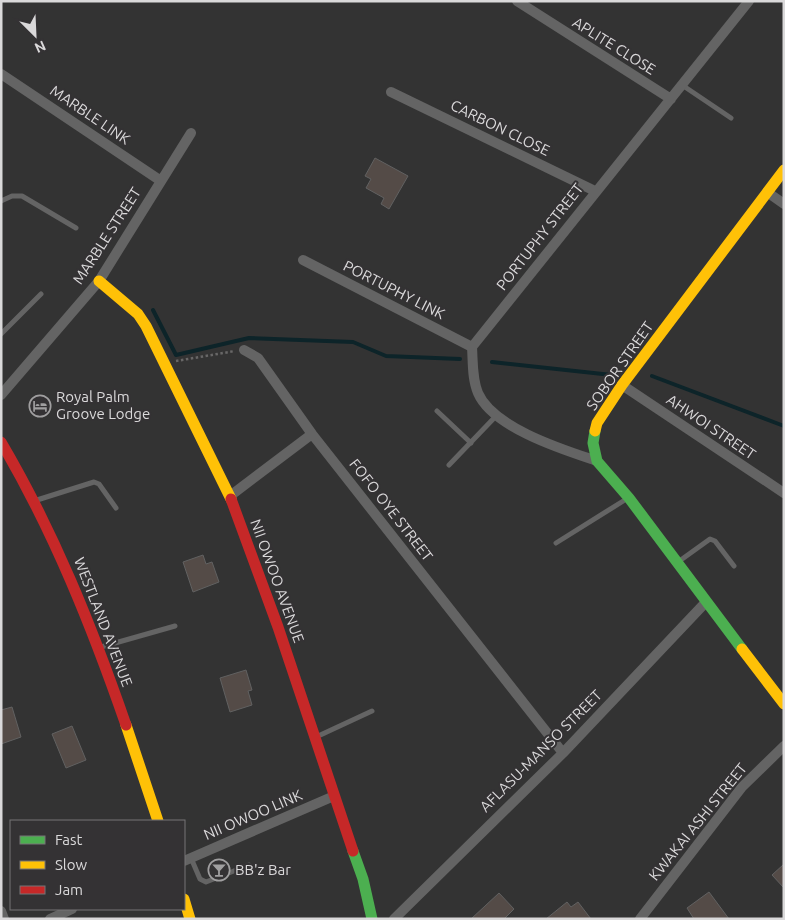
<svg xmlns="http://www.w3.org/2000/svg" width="785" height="920" font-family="Ubuntu,sans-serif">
<rect width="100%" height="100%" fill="#333"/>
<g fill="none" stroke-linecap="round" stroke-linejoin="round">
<path stroke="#0d2429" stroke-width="4" d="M 153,310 L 176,355 L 249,338 L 353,342 L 386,356 L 460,359
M 492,362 L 612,375
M 652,376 L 784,426"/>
</g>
<path fill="#544b47" stroke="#616161" d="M 375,158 L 408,176 L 389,209 L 381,204 L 384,198 L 366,188 L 371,179 L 365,176 Z
M 203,555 L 206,564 L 212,562 L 219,582 L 193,592 L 183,562 Z
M 246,670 L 252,690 L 248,691 L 252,705 L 230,712 L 220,678 Z
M 12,707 L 21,737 L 1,744 L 1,710 Z
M 72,726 L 86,760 L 66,768 L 52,734 Z
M 784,864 L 784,888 L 772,875 Z
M 709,892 L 729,919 L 694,919 L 687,908 Z
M 499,893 L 514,909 L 504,919 L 471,919 Z
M 567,902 L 571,907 L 578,902 L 591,919 L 546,919 Z"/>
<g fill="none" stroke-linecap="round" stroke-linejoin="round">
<path stroke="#686767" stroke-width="2.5" stroke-dasharray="2.5 2.5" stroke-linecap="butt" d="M 176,361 L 235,351"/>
<path stroke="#646464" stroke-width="5" d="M 682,85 L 731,118
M 1,201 L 12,196 L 22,196 L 76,228
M 1,334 L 41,294
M 437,411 L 471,443
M 449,465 L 497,415
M 37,500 L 94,482 L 99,484 L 116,508
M 556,543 L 628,498
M 678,562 L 710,539 L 715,541 L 734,566
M 101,647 L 175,626
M 316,737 L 372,711
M 191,858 L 200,879 L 206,882 L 249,865"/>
<path stroke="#646464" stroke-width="10" d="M 517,1 L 671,99
M 1,74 L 161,181
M 391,92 L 595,191
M 767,192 L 784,204
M 303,260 L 472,347
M 244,350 L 258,358 L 312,434 L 563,753
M 622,385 L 784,493
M 1,395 L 99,281 L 191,133
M 597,461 C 564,450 493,428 478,393 C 472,379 473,362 472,347 L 749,1
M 230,496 L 312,434
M 184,861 L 334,796
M 1,911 L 4,919
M 50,919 L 72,909
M 394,919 L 563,753 L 706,602
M 640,919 L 742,787 L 784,746"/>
<path stroke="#4caf50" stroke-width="11" d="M 595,431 L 593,443 L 597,461 L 629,498 L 742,649
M 353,851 L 363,879 L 372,919"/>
<path stroke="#ffc107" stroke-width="11" d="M 99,281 L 138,314 L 146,326 L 231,499
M 595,431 L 597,423 L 622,385 L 784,170
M 742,649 L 784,704
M 126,725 L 158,821
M 184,899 L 190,919"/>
<path stroke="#c62828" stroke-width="11" d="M 1,442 C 54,532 92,627 126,725
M 231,499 L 278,627 L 353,851"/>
</g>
<defs>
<g id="hotel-ring" transform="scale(1.125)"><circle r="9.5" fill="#343234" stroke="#a09fa0" stroke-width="1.5"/><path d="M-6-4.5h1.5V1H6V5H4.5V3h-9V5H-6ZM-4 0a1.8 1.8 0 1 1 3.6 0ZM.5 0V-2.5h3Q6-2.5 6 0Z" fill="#a09fa0"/></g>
<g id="bar-ring" transform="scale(1.125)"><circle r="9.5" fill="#343234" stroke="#a09fa0" stroke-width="1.5"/><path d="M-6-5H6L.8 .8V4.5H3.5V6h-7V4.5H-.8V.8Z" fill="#a09fa0"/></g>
</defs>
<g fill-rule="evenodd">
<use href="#hotel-ring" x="40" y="406"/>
<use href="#bar-ring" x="219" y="870"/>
</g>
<g text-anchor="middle" stroke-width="4" stroke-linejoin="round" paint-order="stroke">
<g font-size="15" fill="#dad9da" stroke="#343234">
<text transform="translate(614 46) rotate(32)" y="5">APLITE CLOSE</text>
<text transform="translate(90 115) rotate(34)" y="5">MARBLE LINK</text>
<text transform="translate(500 128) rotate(26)" y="5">CARBON CLOSE</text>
<text transform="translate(107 236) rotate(-57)" y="5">MARBLE STREET</text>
<text transform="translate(540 237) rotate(-52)" y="5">PORTUPHY STREET</text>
<text transform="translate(394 290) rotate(27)" y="5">PORTUPHY LINK</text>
<text transform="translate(620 366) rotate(-55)" y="5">SOBOR STREET</text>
<text transform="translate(711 427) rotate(34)" y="5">AHWOI STREET</text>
<text transform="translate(391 510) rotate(52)" y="5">FOFO OYE STREET</text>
<text transform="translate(277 581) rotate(70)" y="5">NII OWOO AVENUE</text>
<text transform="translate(103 622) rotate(69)" y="5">WESTLAND AVENUE</text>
<text transform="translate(541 751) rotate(-45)" y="5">AFLASU-MANSO STREET</text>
<text transform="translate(253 815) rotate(-23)" y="5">NII OWOO LINK</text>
<text transform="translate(698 822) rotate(-51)" y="5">KWAKAI ASHI STREET</text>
</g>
<g font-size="15" fill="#dad9da" stroke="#343234" text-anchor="start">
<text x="56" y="402">Royal Palm<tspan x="56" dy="17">Groove Lodge</tspan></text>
<text x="235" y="875">BB'z Bar</text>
</g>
</g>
<rect width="785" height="920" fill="none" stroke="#dad9da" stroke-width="5"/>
<rect x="10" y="820" width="175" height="90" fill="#343234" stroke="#767576"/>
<rect x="20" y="836" width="25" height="8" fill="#4caf50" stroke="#767576"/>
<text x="55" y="845" font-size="15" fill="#dad9da">Fast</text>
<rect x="20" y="861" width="25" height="8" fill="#ffc107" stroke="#767576"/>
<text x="55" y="870" font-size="15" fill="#dad9da">Slow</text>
<rect x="20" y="886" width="25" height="8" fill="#c62828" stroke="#767576"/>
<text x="55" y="895" font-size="15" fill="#dad9da">Jam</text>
<g transform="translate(35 35) rotate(156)" stroke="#343234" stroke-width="4" paint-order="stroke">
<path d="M0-4L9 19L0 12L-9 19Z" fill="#dad9da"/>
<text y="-8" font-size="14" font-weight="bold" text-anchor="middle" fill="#dad9da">N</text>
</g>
</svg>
